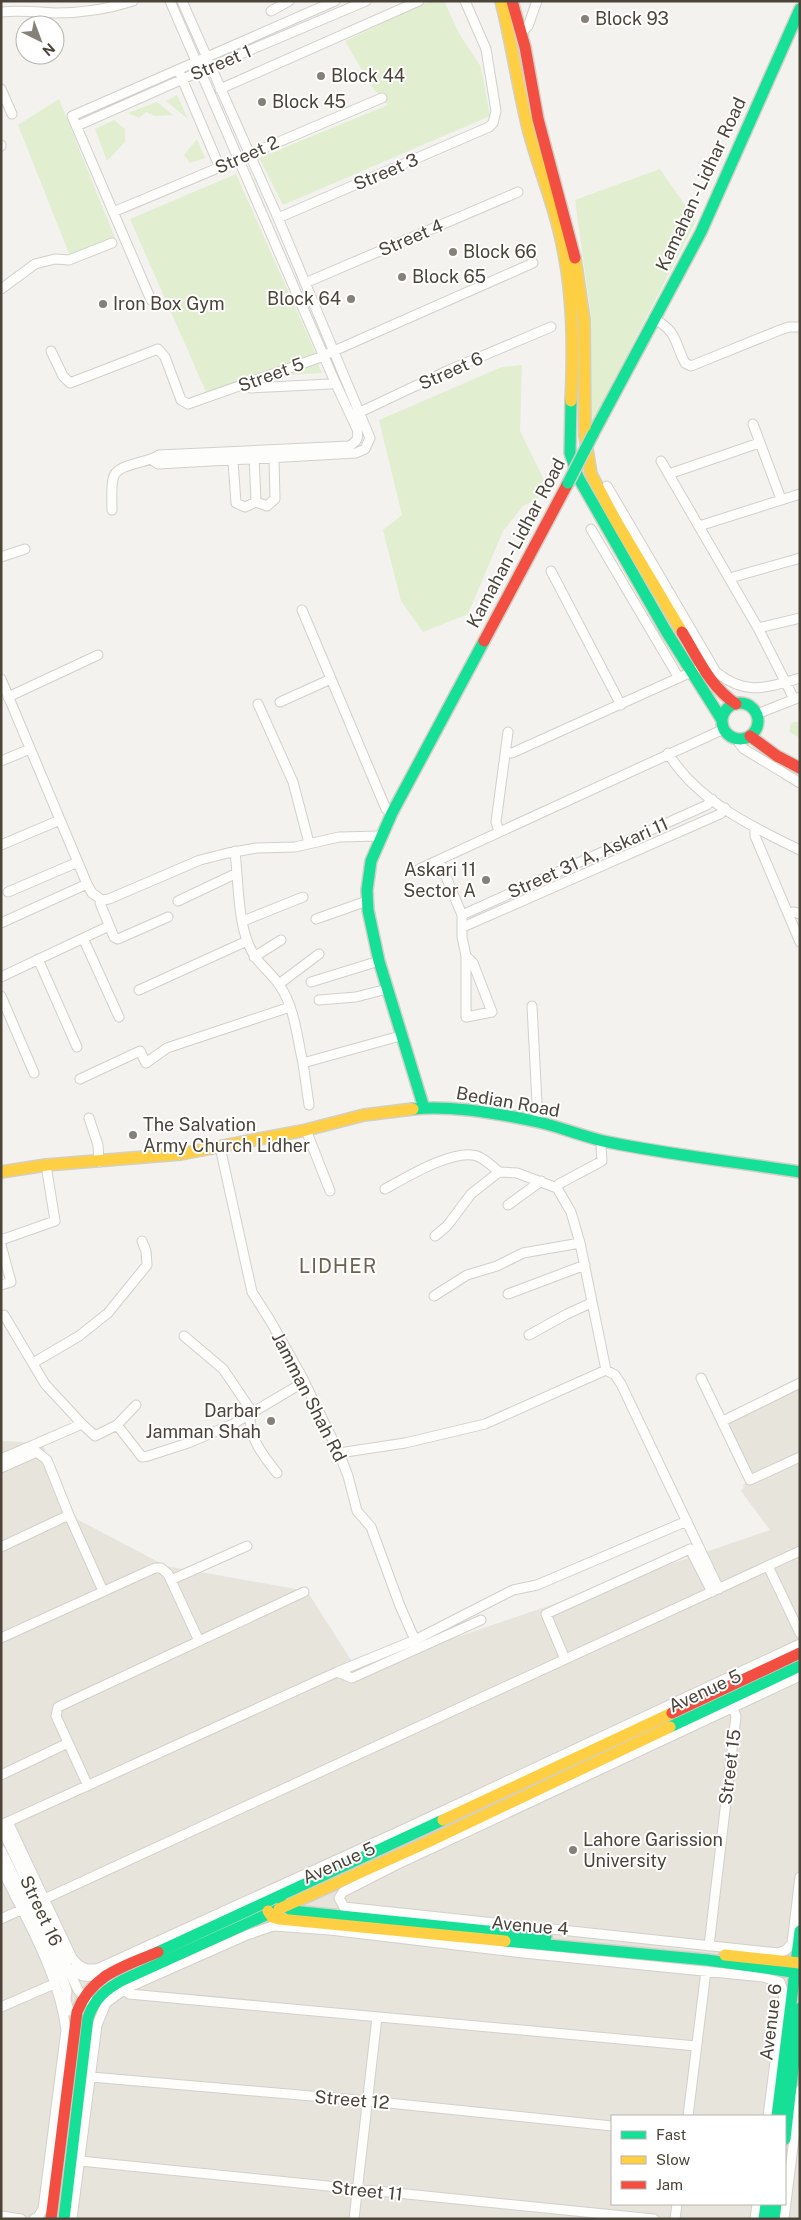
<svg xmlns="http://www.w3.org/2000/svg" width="801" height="2220" font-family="'Public Sans',sans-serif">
<rect width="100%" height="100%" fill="#f4f2ee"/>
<path fill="#e7e4dc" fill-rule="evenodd" d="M 800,1388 L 800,2219 L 1,2219 L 1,1441 L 42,1443 L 71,1516 L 166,1566 L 307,1591 L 358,1671 L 770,1530 L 741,1491 L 744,1487 L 743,1485 L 753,1476 L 725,1421 ZM 612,2116 L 785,2116 L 785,2204 L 612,2204 Z"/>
<path fill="#e1eecf" d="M 430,1 L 444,1 L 460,35 L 481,67 L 490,116 L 283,205 L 259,158 L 388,105 L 371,86 L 345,41 Z
M 177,95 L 188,119 L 166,101 Z
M 59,99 L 115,238 L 70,256 L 18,125 Z
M 157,102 L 173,115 L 155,116 L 146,112 L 139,118 L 128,113 Z
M 114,120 L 125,129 L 125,142 L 107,161 L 95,129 Z
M 197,139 L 205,158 L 190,163 L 184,155 Z
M 660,169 L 696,221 L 590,427 L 591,317 L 575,200 Z
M 236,174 L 316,354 L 207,394 L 130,219 Z
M 318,363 L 322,373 L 287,375 Z
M 522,365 L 520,431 L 550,492 L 523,506 L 503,531 L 468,614 L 423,632 L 401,601 L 383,530 L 402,515 L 379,420 L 502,367 Z
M 800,721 L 800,738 L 789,732 L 791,723 Z"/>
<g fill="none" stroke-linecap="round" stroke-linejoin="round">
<g stroke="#d2d0cb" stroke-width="11">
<path id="street" d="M 271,11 L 289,1
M 1,12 C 20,10 37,12 56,13 C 82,13 108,9 133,1
M 522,32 L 528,26 L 537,1
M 180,74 L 220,168
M 1,89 L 12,114
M 220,89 L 419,1
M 77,126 L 210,67 L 366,1
M 1,145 L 1,146
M 113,212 C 203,175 292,136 382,98
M 278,218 L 489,127 L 493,123 L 496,111 L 486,49 L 465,1
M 305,283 L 518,192
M 1,289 L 35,264 L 55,259 L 69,260 L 112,243
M 151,300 L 72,116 L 335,1
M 655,319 C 679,334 673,340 685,363 L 691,366 L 780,330 L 789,327 L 800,327
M 51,351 L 63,376 L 70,383 L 158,349 L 165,357 L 181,400 L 188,404 L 318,358 L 533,263
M 247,384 L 251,388 L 330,384 L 335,382
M 356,414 L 449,370 L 551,327
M 753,424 L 781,499
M 254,455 L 256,502
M 152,460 L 158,464 L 356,453 L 365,449 L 370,438 L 278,218 L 182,1
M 233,461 L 236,503 L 245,507 L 256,502
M 661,461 L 758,628 L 794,699
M 669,474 L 759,443
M 607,486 L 716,672 C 746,696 765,688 800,678
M 256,502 L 267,506 L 275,499 L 274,459
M 112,510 C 112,500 111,489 113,479 C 115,463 147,464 159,455 L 349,446 C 357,442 359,438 357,429 L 335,382 L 170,1
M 699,526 L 800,494
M 591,529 L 679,678
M 1,557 L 25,549
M 551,571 L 621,705
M 730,578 L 800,558
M 302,610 L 386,809 L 392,813
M 758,628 L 800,618
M 1,679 L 87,884 L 92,893 L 102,900 L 100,903 L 114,937 L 118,939 L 168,917
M 8,697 L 98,655
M 280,702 L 331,679
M 258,704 L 293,782 L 309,843
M 757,714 L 800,697
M 739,739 L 739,743 L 744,749 L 800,783
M 506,752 L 512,753 L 696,670
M 668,753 C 696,800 752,827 800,850
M 1,761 L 30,749
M 755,828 L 755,836 L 800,942
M 499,831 L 496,822 L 508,732
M 1,845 L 60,820
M 235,851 C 238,878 238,919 248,943 C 256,964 269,969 280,986 C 295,1008 297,1038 303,1063
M 439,860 L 462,915 L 462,937 L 466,956 L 473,963 L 492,1012 L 466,1017 L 466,956
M 419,869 L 724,729
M 8,892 L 78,862
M 102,900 L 109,899 L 200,860 L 228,853 L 257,848 L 295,847 L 339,837 L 380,836
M 178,901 L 237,873
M 788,913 L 794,912 L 800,914
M 462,915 L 707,805 L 712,799
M 316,919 L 367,901
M 243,921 L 303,897
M 1,923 L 87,884
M 463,927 L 720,814 L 725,808
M 83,938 L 119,1017
M 254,957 L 281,940
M 38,959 L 77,1047
M 1,977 L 109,926
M 311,982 L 379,961
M 279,984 L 319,954
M 139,990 L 247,941
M 1,996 L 34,1073
M 319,1000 L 356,997 L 387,989
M 532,1006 L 538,1122
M 80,1079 L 140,1051 L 146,1063 L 167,1048 L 290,1007
M 309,1105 L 303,1063 L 400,1036
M 89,1118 L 98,1145 L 99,1162
M 306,1130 L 330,1191
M 220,1147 L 252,1292 L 271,1322 L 302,1377 L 339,1453 L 348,1476 L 357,1511 L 371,1527 L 400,1606 L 415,1640
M 557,1188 L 571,1212 L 580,1243 L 606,1370
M 385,1189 C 405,1178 454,1148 477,1156 C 485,1159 492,1166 499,1172
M 508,1205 L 541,1181
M 435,1236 L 447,1226 L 471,1194 L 499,1172 L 517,1173 L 557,1188 L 559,1184 L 602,1161 L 601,1147 L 605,1141
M 1,1240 L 55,1221 L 46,1165
M 1,1245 L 11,1282 L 1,1285
M 508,1294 L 585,1265
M 434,1296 L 467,1275 L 497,1266 L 523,1253 L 580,1243
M 4,1315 L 45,1384 L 82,1424
M 529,1335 L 567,1314 L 591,1303
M 184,1336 L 223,1369 L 253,1413
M 33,1363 L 79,1336 L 108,1313 L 147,1265 L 146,1251 L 142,1241
M 701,1378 L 750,1480 L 800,1457
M 251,1414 C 246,1435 265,1458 277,1473
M 723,1421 L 800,1383
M 117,1425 L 136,1405
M 339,1453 L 405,1443 L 485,1424 L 606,1370 L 615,1375 L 621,1384 L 719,1589
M 1,1459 L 82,1424 L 95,1436 L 117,1425 L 142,1457 L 148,1456 L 188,1443 L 233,1424 L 304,1382
M 1,1468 L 37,1452 L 47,1460 L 69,1515 L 103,1591
M 1,1547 L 69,1515
M 768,1566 L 800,1633
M 171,1580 L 247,1546
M 1,1638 L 155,1568 L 161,1568 L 168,1574 L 199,1641
M 565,1659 L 546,1614 L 690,1549 L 712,1592
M 337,1672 L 352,1678 L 481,1620
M 800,1676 L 396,1865 L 343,1892 L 339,1898 L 344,1907 L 778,1953 L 786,1950 L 792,1943 L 800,1877
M 1,1775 L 68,1743
M 88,1786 L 56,1716 L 58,1707 L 304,1592
M 8,1822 L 72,1958 C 80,1968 87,1971 99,1968 L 402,1830 L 800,1644
M 1,1825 L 337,1672 L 415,1640 L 513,1590 L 537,1585 L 687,1521
M 1,1827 L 78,1990 L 88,2000
M 1,1850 L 47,1943 L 64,1982 L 67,1991 L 66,2000 L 69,2011
M 1,1868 C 26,1919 59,1973 66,2030 L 43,2209 L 38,2217 L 34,2219
M 1,1919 L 800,1551
M 709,1946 L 736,1716 L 733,1708
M 68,1968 L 83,1976 L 102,1977
M 125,1989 L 247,1935 L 273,1926 L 330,1930 L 523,1953 L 763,1977 L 780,1982 L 784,1993 L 768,2116
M 1,2007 L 54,1984
M 91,2077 L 369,2101 L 612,2126
M 688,2116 L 706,1971
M 80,2161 L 654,2219
M 1,2216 L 21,2219
M 72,2219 L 97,2025 L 106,2003 L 125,1989 L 129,1994 L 696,2046
M 354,2219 L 377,2017
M 675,2219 L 677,2204
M 755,2219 L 757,2204
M 784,2219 L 800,2090"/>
</g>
<g stroke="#d3cfc5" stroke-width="14">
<path id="fast" d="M 571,401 L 570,453 L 578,477 L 666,631 L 722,720
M 593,434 L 701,232 L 800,9
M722 721a18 18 0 1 1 36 0a18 18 0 1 1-36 0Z
M 424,1108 L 379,961 L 368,910 L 367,890 L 371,861 L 392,813 L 484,641
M 413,1109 C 449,1105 502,1114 538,1122 C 561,1127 584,1137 608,1142 C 671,1155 736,1162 800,1172
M 670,1727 L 800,1666
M 283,1904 L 292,1911 L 546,1937
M 505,1941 L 707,1960 L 800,1973
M 158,1952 L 443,1820
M 777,2116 L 800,1931
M 785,2139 L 800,2008
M 64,2219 L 88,2018 C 94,1999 106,1989 123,1980 L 279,1909
M 764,2219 L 766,2204
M 774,2219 L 776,2204"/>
</g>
<g stroke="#d3cfc5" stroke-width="14">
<path id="slow" d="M 501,1 C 512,44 518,88 529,132 C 538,165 551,197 559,230 C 573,286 574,343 571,401
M 575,258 L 584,320 L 585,436 L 591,474 L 616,521 L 682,632
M 1,1172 L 46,1165 L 181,1154 L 306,1130 L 364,1115 L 413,1109
M 443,1820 L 672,1713
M 279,1909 L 428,1842 L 670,1727
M 268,1911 L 272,1917 L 279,1919 L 505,1941
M 725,1955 L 800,1963"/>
</g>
<g stroke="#d3cfc5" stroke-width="14">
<path id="jam" d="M 512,1 L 525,47 L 538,119 L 575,258
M 682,632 C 698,658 710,687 736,704
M 484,641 L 568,483
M 750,736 L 777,756 L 800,768
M 672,1713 L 800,1653
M 51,2219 L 77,2012 C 92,1974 123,1967 158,1952"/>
</g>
<use href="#street" stroke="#fdfdfc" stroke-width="9"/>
<use href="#fast" stroke="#16e098" stroke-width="11"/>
<use href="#slow" stroke="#ffcf43" stroke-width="11"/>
<use href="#jam" stroke="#f24e42" stroke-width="11"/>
<g stroke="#d3cfc5" stroke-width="14" stroke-linecap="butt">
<path id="fast-bridge" d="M 568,483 L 593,434"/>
</g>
<use href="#fast-bridge" stroke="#16e098" stroke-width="11"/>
</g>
<g fill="#868178" stroke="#fff" stroke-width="2">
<circle cx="585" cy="19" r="5"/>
<circle cx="321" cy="76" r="5"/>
<circle cx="262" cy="102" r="5"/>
<circle cx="453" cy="252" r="5"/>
<circle cx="402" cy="277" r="5"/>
<circle cx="351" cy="299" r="5"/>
<circle cx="103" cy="304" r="5"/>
<circle cx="486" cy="880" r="5"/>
<circle cx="133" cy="1135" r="5"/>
<circle cx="271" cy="1421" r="5"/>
<circle cx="573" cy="1850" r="5"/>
</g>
<g text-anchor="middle" stroke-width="4" stroke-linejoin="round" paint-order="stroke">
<g font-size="18" fill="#4b4439" stroke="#fff" text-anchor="start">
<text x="595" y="25">Block 93</text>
<text x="331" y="82">Block 44</text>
<text x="272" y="108">Block 45</text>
<text x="463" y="258">Block 66</text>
<text x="412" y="283">Block 65</text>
<text x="341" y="305" text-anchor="end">Block 64</text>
<text x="113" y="310">Iron Box Gym</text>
<text x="476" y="876" text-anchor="end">Askari 11<tspan x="476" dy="21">Sector A</tspan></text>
<text x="143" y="1131">The Salvation<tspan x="143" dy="21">Army Church Lidher</tspan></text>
<text x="261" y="1417" text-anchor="end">Darbar<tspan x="261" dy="21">Jamman Shah</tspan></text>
<text x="583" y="1846">Lahore Garission<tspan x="583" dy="21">University</tspan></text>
</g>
<g font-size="18" fill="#4b4439" stroke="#fff">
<text transform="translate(221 63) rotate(-23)" y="6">Street 1</text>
<text transform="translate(247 155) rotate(-24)" y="6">Street 2</text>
<text transform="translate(386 172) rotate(-23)" y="6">Street 3</text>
<text transform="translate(701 184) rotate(-65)" y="6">Kamahan - Lidhar Road</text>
<text transform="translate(411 238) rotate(-23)" y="6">Street 4</text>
<text transform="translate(451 371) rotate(-24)" y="6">Street 6</text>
<text transform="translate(271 375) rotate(-20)" y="6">Street 5</text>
<text transform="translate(516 543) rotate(-62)" y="6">Kamahan - Lidhar Road</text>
<text transform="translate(588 858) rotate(-24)" y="6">Street 31 A, Askari 11</text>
<text transform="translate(508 1102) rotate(10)" y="6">Bedian Road</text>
<text transform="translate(309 1397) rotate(63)" y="6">Jamman Shah Rd</text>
<text transform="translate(705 1691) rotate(-25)" y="6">Avenue 5</text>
<text transform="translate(730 1767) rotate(-83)" y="6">Street 15</text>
<text transform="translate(339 1863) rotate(-24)" y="6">Avenue 5</text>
<text transform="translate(41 1911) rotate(65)" y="6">Street 16</text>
<text transform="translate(530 1926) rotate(5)" y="6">Avenue 4</text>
<text transform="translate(771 2022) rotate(-83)" y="6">Avenue 6</text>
<text transform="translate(352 2100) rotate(5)" y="6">Street 12</text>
<text transform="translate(367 2191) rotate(6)" y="6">Street 11</text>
</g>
<g font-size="20" letter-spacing="1" fill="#6e6250" stroke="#fff">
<text x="338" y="1273">LIDHER</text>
</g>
</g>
<rect width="801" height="2220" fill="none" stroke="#4b4439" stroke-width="5"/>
<rect x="611" y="2115" width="175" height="90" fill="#ffffff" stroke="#b7b4b0"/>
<rect x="621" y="2131" width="25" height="8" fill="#16e098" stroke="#b7b4b0"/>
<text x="656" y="2140" font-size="15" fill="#4b4439">Fast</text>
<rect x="621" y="2156" width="25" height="8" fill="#ffcf43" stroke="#b7b4b0"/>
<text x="656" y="2165" font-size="15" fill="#4b4439">Slow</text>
<rect x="621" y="2181" width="25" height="8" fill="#f24e42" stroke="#b7b4b0"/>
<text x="656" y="2190" font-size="15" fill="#4b4439">Jam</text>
<g transform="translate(40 40) rotate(138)"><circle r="24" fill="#ffffff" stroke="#b7b4b0"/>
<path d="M0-4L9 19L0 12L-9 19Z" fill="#868178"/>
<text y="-8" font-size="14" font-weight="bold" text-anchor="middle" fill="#4b4439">N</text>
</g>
</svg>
